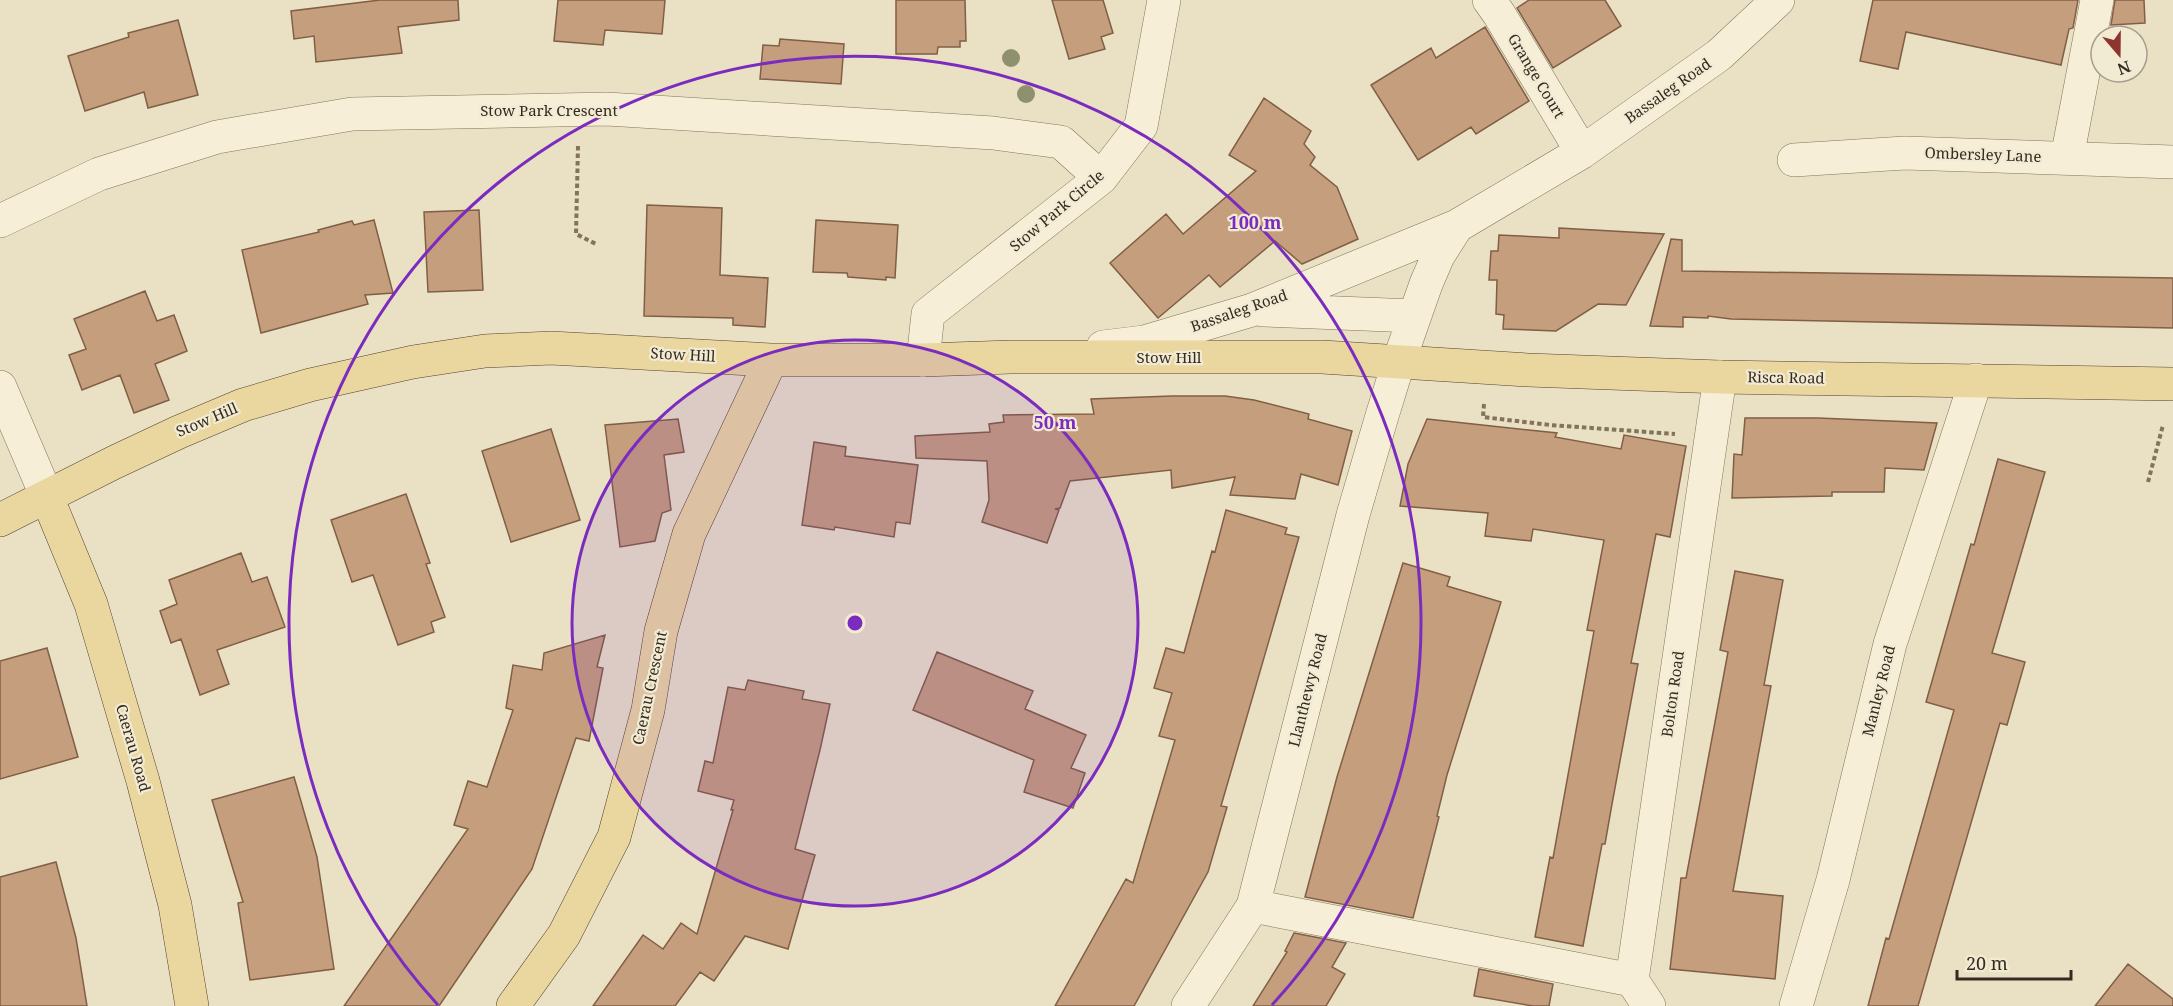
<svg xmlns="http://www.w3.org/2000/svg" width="2173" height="1006" font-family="'Noto Serif',serif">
<rect width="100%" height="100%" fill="#eae1c5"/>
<path fill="#c59e7e" stroke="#815f44" stroke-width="1.5" d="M 380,0 L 458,0 L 459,20 L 398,27 L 402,53 L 316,62 L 314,36 L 294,39 L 291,11 Z
M 558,0 L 665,0 L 662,34 L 605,30 L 603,45 L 554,41 Z
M 896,0 L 965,0 L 966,41 L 960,41 L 960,47 L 938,47 L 937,54 L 896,54 Z
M 1052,0 L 1103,0 L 1113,33 L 1101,37 L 1105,49 L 1069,59 Z
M 1529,0 L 1605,0 L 1621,26 L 1553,68 L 1517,8 Z
M 1873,0 L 2078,0 L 2073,28 L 2069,29 L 2061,65 L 1906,32 L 1898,69 L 1860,61 Z
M 2115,0 L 2144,0 L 2145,23 L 2111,25 Z
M 178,20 L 198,95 L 148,108 L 144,92 L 85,111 L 68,56 L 129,37 L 128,33 Z
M 1485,27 L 1529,101 L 1476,134 L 1471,127 L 1418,160 L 1371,85 L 1431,48 L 1436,58 Z
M 780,39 L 844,44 L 841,84 L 760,79 L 763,45 L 779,46 Z
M 1264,98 L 1311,131 L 1304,144 L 1315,157 L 1310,165 L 1337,187 L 1358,239 L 1302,264 L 1275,241 L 1220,287 L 1209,275 L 1158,318 L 1110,263 L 1166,214 L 1183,234 L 1256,171 L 1229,155 Z
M 647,205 L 722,208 L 720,275 L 768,278 L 765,327 L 733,325 L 733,318 L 644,316 Z
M 479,210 L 483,290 L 428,292 L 424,212 Z
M 374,220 L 393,293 L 365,295 L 368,304 L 261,333 L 242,250 L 319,232 L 318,230 L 352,221 L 354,225 Z
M 816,220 L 898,225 L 895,278 L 886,277 L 886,280 L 848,277 L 847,273 L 813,272 Z
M 1559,228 L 1664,234 L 1626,305 L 1598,304 L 1556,331 L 1503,329 L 1504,315 L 1496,314 L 1497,280 L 1489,280 L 1491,251 L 1498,251 L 1499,235 L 1559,238 Z
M 1671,239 L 1682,240 L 1682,271 L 2173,278 L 2173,328 L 1731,319 L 1708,316 L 1708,318 L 1683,317 L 1683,327 L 1650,326 Z
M 145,291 L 157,321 L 174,315 L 187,351 L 155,364 L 169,400 L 134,413 L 120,375 L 82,390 L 69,355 L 86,349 L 74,319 Z
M 1172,396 L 1225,396 L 1254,400 L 1309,414 L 1308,419 L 1352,431 L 1338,485 L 1301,474 L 1295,499 L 1230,495 L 1235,477 L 1172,488 L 1171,470 L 1070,481 L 1060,508 L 1055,509 L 1059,510 L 1047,543 L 982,522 L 989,500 L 987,461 L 916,458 L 915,436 L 990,432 L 989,424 L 1004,422 L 1003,415 L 1094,414 L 1091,399 Z
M 1745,418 L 1818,418 L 1937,423 L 1924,470 L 1885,468 L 1884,492 L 1832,492 L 1832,496 L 1732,498 L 1734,454 L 1742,455 Z
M 678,419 L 684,452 L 664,455 L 671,510 L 662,513 L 655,541 L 620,547 L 605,425 Z
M 1427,419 L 1557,433 L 1555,437 L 1621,449 L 1624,435 L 1686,446 L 1670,537 L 1656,534 L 1631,663 L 1638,664 L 1612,804 L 1605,844 L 1602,844 L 1583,946 L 1535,937 L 1550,857 L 1553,858 L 1594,631 L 1587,630 L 1604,540 L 1533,529 L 1531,541 L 1485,536 L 1488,513 L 1400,506 L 1408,464 Z
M 551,429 L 580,520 L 511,542 L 482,451 Z
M 814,442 L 846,447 L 845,456 L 918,465 L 910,524 L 896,522 L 894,537 L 835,527 L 834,530 L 802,525 Z
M 1998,459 L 2045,472 L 1992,653 L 2025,662 L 2007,725 L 2000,723 L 1918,1006 L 1868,1006 L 1886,938 L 1889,939 L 1918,837 L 1954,710 L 1926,702 L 1971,544 L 1974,545 Z
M 406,494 L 430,563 L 426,564 L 445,617 L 431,622 L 434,632 L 398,645 L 373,575 L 352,582 L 331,520 Z
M 1226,510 L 1287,528 L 1285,534 L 1299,537 L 1221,806 L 1227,807 L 1208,872 L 1134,1006 L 1055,1006 L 1126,879 L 1133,883 L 1175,740 L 1159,736 L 1172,693 L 1154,688 L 1166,648 L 1184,653 L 1212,551 L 1215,552 Z
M 241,553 L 252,582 L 267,577 L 285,627 L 217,650 L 229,684 L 200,695 L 181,639 L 171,643 L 160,611 L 177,604 L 169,580 Z
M 1403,563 L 1450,577 L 1447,586 L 1501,602 L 1447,775 L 1437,816 L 1439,817 L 1413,918 L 1305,897 L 1337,777 Z
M 1735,571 L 1783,580 L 1764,685 L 1771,686 L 1733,891 L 1783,896 L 1775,979 L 1670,969 L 1681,878 L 1686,878 L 1728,652 L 1720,650 Z
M 605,635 L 597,667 L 603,668 L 589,741 L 576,738 L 532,869 L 439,1006 L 344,1006 L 468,829 L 454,825 L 468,781 L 487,787 L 513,710 L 506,708 L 513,665 L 542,670 L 544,653 Z
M 47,648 L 78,757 L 0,779 L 0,661 Z
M 937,652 L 1033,691 L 1025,709 L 1086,735 L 1071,768 L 1085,773 L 1073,808 L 1024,792 L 1034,760 L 913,710 Z
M 748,680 L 804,691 L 802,699 L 830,704 L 820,750 L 795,849 L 815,855 L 788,949 L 745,936 L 714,981 L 700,972 L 675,1006 L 593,1006 L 643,935 L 663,949 L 681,923 L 697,934 L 733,810 L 731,810 L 734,800 L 698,791 L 705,761 L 713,763 L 728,687 L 745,690 Z
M 294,777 L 317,857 L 334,969 L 250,980 L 238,903 L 243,902 L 212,800 Z
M 56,862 L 76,938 L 87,1006 L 0,1006 L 0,877 Z
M 1294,933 L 1346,943 L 1332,967 L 1345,974 L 1326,1006 L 1253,1006 L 1287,952 L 1285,951 Z
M 2128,964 L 2173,999 L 2173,1006 L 2095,1006 Z
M 1479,969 L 1553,984 L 1549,1006 L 1533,1006 L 1474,996 Z"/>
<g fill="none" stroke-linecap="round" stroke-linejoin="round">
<g stroke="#84735c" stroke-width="34">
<path id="minor" d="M 1489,0 L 1499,14 L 1582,152
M 2067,158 L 2097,0
M 1794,160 L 1905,153 L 2173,162
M 0,221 L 99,174 L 217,137 L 352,114 L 607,109 L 993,133 L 1061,142 L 1101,178
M 1263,310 L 1414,316
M 1103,347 L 1144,342 L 1252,310 L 1457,226 L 1582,152 L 1719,55 L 1778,0
M 923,360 L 928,314 L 1101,178 L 1141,126 L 1164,0
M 0,387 L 47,497
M 1253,906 L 1632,980
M 1188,1006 L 1253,906 L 1353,515 L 1382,416 L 1399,361 L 1426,284 L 1438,256 L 1457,226
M 1649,1006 L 1632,980 L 1720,377
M 1796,1006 L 1833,880 L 1890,644 L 1976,380"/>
</g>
<g stroke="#524130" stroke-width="34">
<path id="major" d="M 47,497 L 91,604 L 143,781 L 175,905 L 192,1006
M 0,520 L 115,462 L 179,432 L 243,405 L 310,385 L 413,362 L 485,351 L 551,348 L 771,360 L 923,360 L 1011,357 L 1322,357 L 1528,370 L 1720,377 L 2173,384
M 513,1006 L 564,935 L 614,837 L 648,710 L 661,631 L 689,534 L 771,360"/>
</g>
<path stroke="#84735c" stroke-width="4" stroke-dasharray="4.5 3" stroke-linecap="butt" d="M 578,146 L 576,234 L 596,244
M 1484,404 L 1483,417 L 1550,425 L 1675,434
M 2148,482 L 2163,425"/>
<use href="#minor" stroke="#f6eed7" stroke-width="33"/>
<use href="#major" stroke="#ead69f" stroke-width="33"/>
</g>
<g fill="#8f916e">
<circle cx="1011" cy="58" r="9"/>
<circle cx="1026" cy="94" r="9"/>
</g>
<circle cx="855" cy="623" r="283" fill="#7b2cbf" fill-opacity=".12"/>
<g fill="none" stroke="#7b2cbf" stroke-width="3">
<circle cx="855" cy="623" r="283"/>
<path d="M438 1005A566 566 0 1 1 1272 1005"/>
</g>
<g text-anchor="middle" stroke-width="4.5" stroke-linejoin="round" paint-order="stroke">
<g font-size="15" fill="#352a1f" stroke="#f2ebd4">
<text transform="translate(1536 76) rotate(59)" y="5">Grange Court</text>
<text transform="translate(1668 91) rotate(-35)" y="5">Bassaleg Road</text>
<text x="549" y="116">Stow Park Crescent</text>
<text transform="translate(1983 155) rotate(2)" y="5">Ombersley Lane</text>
<text transform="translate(1057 211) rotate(-40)" y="5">Stow Park Circle</text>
<text transform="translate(1239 311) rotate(-19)" y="5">Bassaleg Road</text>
<text transform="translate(683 355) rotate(3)" y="5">Stow Hill</text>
<text x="1169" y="363">Stow Hill</text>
<text transform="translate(1786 378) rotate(1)" y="5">Risca Road</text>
<text transform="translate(207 420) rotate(-23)" y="5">Stow Hill</text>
<text transform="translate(650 688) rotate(-78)" y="5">Caerau Crescent</text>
<text transform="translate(1308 690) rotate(-76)" y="5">Llanthewy Road</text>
<text transform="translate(1879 691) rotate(-76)" y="5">Manley Road</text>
<text transform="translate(1673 694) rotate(-82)" y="5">Bolton Road</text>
<text transform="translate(133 748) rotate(74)" y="5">Caerau Road</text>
</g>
</g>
<circle cx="855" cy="623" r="9" fill="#7b2cbf" stroke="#f2ebd4" stroke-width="3"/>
<g font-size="18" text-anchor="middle" font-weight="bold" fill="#7b2cbf" stroke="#f2ebd4" stroke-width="4.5" stroke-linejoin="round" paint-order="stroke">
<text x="1255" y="229">100 m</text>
<text x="1055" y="429">50 m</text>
</g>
<g transform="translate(2119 54) rotate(160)"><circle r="28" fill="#f2ebd4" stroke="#a69e8c" stroke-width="1.5"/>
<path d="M0-4.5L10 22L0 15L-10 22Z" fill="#8e3431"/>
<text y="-9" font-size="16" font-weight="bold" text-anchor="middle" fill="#352a1f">N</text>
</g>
<path d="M1957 970v9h114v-9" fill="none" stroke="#352a1f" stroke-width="3"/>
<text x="1966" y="970" font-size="18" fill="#352a1f" stroke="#f2ebd4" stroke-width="4.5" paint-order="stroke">20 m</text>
</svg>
